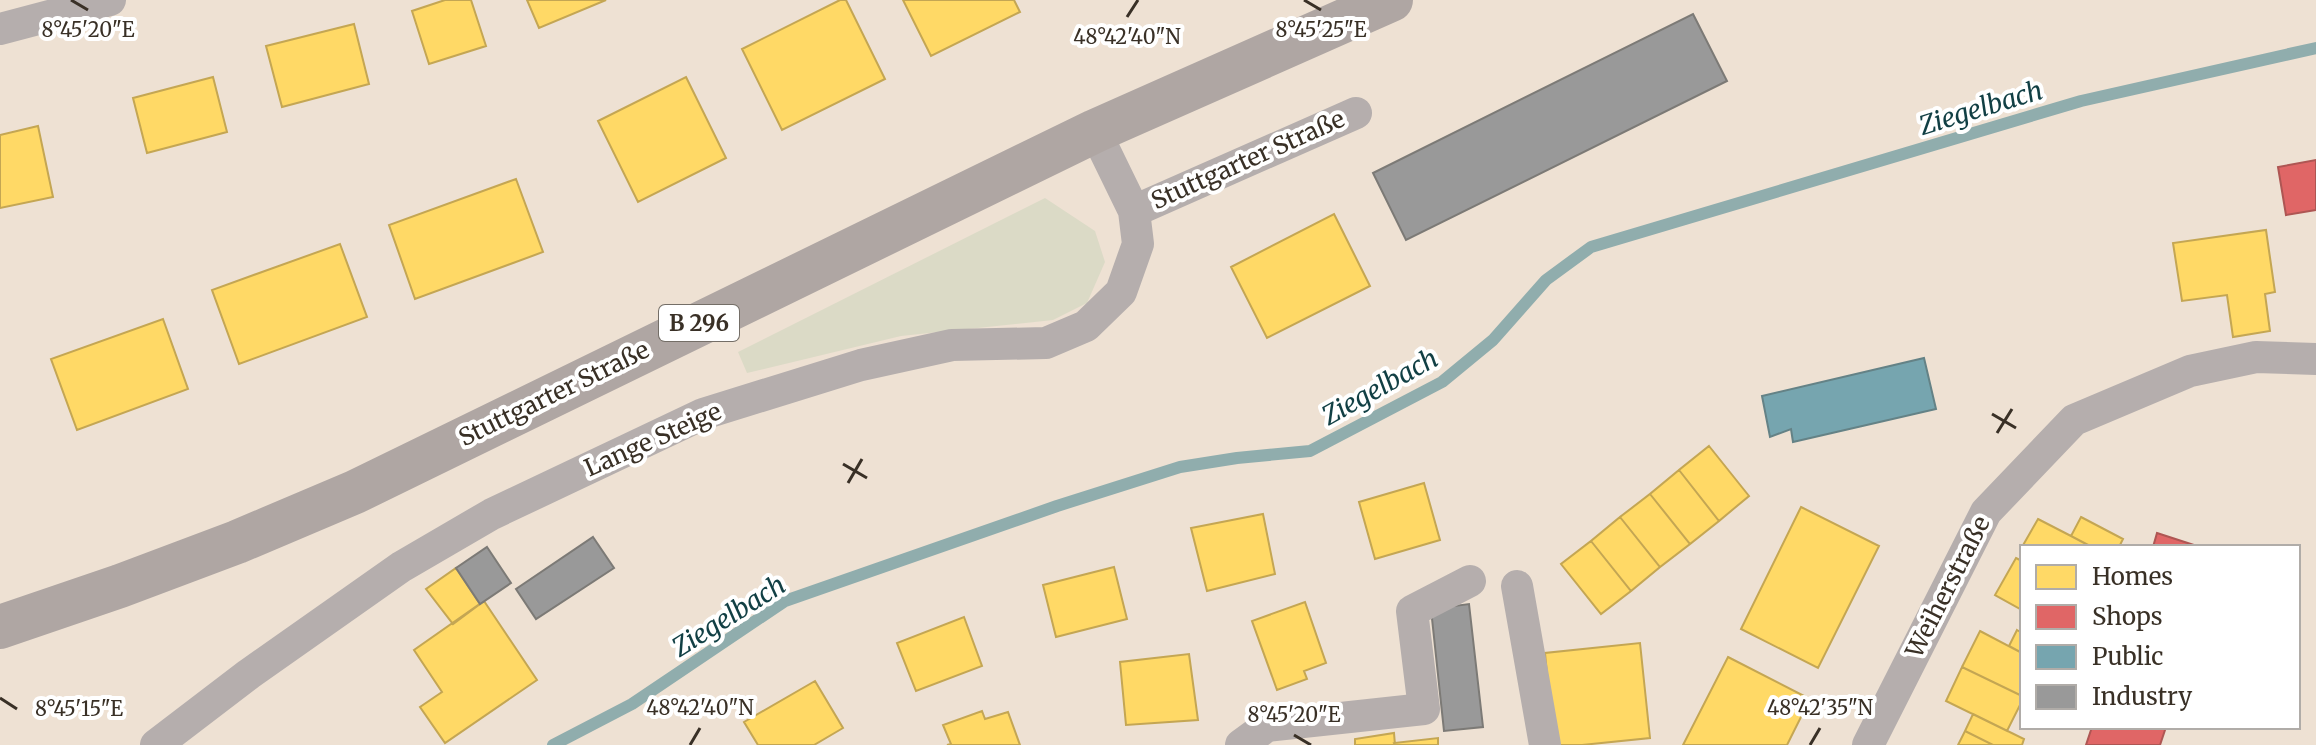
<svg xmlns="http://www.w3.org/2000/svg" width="2316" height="745" font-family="Merriweather,serif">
<rect width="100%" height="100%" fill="#eee1d3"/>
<path fill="#dbdac6" d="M 1045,198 L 1095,231 L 1105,262 L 1087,303 L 1053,320 L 901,336 L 747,373 L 738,352 Z"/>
<path fill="#ffd966" stroke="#c4a653" stroke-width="2" d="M 445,0 L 471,0 L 486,46 L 429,64 L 412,11 Z
M 527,0 L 606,0 L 539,28 Z
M 840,0 L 846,0 L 885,79 L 782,130 L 742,49 Z
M 903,0 L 1014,0 L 1020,12 L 931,56 Z
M 354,24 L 369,84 L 282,107 L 266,46 Z
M 213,77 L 227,132 L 147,153 L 133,98 Z
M 686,77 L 726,158 L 638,202 L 598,121 Z
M 38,126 L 53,197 L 0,208 L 0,135 Z
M 516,179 L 543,252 L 415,299 L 389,225 Z
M 1334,214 L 1370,286 L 1267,338 L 1231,267 Z
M 2266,230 L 2275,292 L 2265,294 L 2270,331 L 2233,337 L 2227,295 L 2182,301 L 2173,243 Z
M 340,244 L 367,317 L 239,364 L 212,290 Z
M 163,319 L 188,389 L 77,430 L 51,359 Z
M 1709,446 L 1749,496 L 1719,521 L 1679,470 Z
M 1679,470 L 1719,521 L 1690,544 L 1650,494 Z
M 1424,483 L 1440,540 L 1375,559 L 1359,502 Z
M 1650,494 L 1690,544 L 1660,567 L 1620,517 Z
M 1801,507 L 1879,546 L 1818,668 L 1741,629 Z
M 1263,514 L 1275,574 L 1207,591 L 1191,528 Z
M 1620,517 L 1660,567 L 1631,591 L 1591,541 Z
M 2081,517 L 2123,539 L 2119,547 L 2092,547 L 2071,536 Z
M 2038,519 L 2071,536 L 2088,545 L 2087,547 L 2022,547 Z
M 1591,541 L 1631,591 L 1601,614 L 1561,564 Z
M 2016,558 L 2022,561 L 2022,610 L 1995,595 Z
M 1114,567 L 1127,619 L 1056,637 L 1043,585 Z
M 456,568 L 480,604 L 453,624 L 426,589 Z
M 484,601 L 537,680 L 445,743 L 420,707 L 442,692 L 414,650 Z
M 1305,602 L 1326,663 L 1304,671 L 1307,679 L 1277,690 L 1252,621 Z
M 964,617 L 982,666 L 916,691 L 897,643 Z
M 2017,630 L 2022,633 L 2022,653 L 2009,646 Z
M 1980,631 L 2022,653 L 2022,696 L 1962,667 Z
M 1640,643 L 1650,738 L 1582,745 L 1554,745 L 1545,653 Z
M 1189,654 L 1198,720 L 1126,725 L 1120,662 Z
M 1728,657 L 1810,699 L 1787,745 L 1683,745 Z
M 1962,667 L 2022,696 L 2022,701 L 2007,731 L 1946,701 Z
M 815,681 L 843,728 L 814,745 L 758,745 L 744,722 Z
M 982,711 L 985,719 L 1008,712 L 1020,745 L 947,745 L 951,744 L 943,725 Z
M 1973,714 L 2024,739 L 2022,745 L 1993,745 L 1965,731 Z
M 1965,731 L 1993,745 L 1958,745 Z
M 1394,733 L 1395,745 L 1355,745 L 1355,739 Z
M 1438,738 L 1438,745 L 1395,745 L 1394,743 Z"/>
<path fill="#e06666" stroke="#ae5653" stroke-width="2" d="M 2316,160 L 2316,210 L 2286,215 L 2278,167 Z
M 2157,533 L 2200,547 L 2153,547 Z
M 2092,727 L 2166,727 L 2160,745 L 2086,745 Z"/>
<path fill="#76a5af" stroke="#648286" stroke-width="2" d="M 1924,358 L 1936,409 L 1793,442 L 1791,429 L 1770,437 L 1762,396 Z"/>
<path fill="#999" stroke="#7c7a76" stroke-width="2" d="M 1693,14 L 1727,81 L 1406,240 L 1373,173 Z
M 593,537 L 614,568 L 536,619 L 516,589 Z
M 487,547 L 511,583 L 480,604 L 456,568 Z
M 1469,604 L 1483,727 L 1444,731 L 1431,609 Z"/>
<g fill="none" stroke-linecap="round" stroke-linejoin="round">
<path stroke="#90adad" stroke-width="12" d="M 553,745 L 632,704 L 785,601 L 1057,506 L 1180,467 L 1237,458 L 1310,451 L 1442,382 L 1493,340 L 1546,280 L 1591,247 L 2081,101 L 2316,48"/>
<path stroke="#b5aead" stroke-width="32" d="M 0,29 L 110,0
M 1134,211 L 1356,113
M 1517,586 L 1545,745
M 156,745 L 249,674 L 401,567 L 492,514 L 703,414 L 861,365 L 952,345 L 1046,343 L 1086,326 L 1121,292 L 1138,244 L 1134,211 L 1095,131
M 1241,745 L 1267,726 L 1424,709 L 1412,611 L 1470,581
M 1868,745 L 1986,512 L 2074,420 L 2190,371 L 2256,357 L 2316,359"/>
<path stroke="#afa6a3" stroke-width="44" d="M 0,627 L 120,586 L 237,542 L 355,492 L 1095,131 L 1391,0"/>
</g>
<path fill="none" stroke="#393026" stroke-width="3" d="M 71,0 L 88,10M 1304,0 L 1321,10M 1127,17 L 1138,0M 1992,414 L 2016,428M 1997,433 L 2012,409M 843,464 L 867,478M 848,483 L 862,459M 0,698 L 17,709M 1294,735 L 1311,745M 690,745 L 700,728M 1810,745 L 1820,728"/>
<g text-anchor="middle" stroke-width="8" stroke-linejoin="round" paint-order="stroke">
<rect fill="#fff" stroke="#746e67" stroke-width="2" x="659" y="305" width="80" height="36" rx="6"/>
<g font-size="22" font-weight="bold" fill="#393026">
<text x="699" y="331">B 296</text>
</g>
<g font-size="24" fill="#393026" stroke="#fff">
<text transform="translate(1248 160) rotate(-24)" y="8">Stuttgarter Straße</text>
<text transform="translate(554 394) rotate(-26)" y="8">Stuttgarter Straße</text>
<text transform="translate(653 440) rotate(-24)" y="8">Lange Steige</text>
<text transform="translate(1948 587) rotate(-63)" y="8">Weiherstraße</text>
</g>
<g font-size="26" font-style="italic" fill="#113f44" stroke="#fff">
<text transform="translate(1981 108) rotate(-17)" y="9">Ziegelbach</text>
<text transform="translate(1380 387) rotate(-29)" y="9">Ziegelbach</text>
<text transform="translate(729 616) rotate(-32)" y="9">Ziegelbach</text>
</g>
</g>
<g font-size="20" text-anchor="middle" fill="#393026" stroke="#fff" stroke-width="8" stroke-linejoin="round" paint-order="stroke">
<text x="1321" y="37">8°45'25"E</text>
<text x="88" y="37">8°45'20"E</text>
<text x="1127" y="44">48°42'40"N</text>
<text x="700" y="715">48°42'40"N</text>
<text x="1820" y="715">48°42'35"N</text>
<text x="79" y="716">8°45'15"E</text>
<text x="1294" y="722">8°45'20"E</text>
</g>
<rect x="2020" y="545" width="280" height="184" fill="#ffffff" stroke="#b0aca8" stroke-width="2"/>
<rect x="2036" y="565" width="40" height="24" fill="#ffd966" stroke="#b0aca8" stroke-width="2"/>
<text x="2092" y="585" font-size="24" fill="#393026">Homes</text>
<rect x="2036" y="605" width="40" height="24" fill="#e06666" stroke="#b0aca8" stroke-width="2"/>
<text x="2092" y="625" font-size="24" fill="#393026">Shops</text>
<rect x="2036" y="645" width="40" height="24" fill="#76a5af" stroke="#b0aca8" stroke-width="2"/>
<text x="2092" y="665" font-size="24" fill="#393026">Public</text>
<rect x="2036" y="685" width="40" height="24" fill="#999999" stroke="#b0aca8" stroke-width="2"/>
<text x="2092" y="705" font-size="24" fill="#393026">Industry</text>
</svg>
